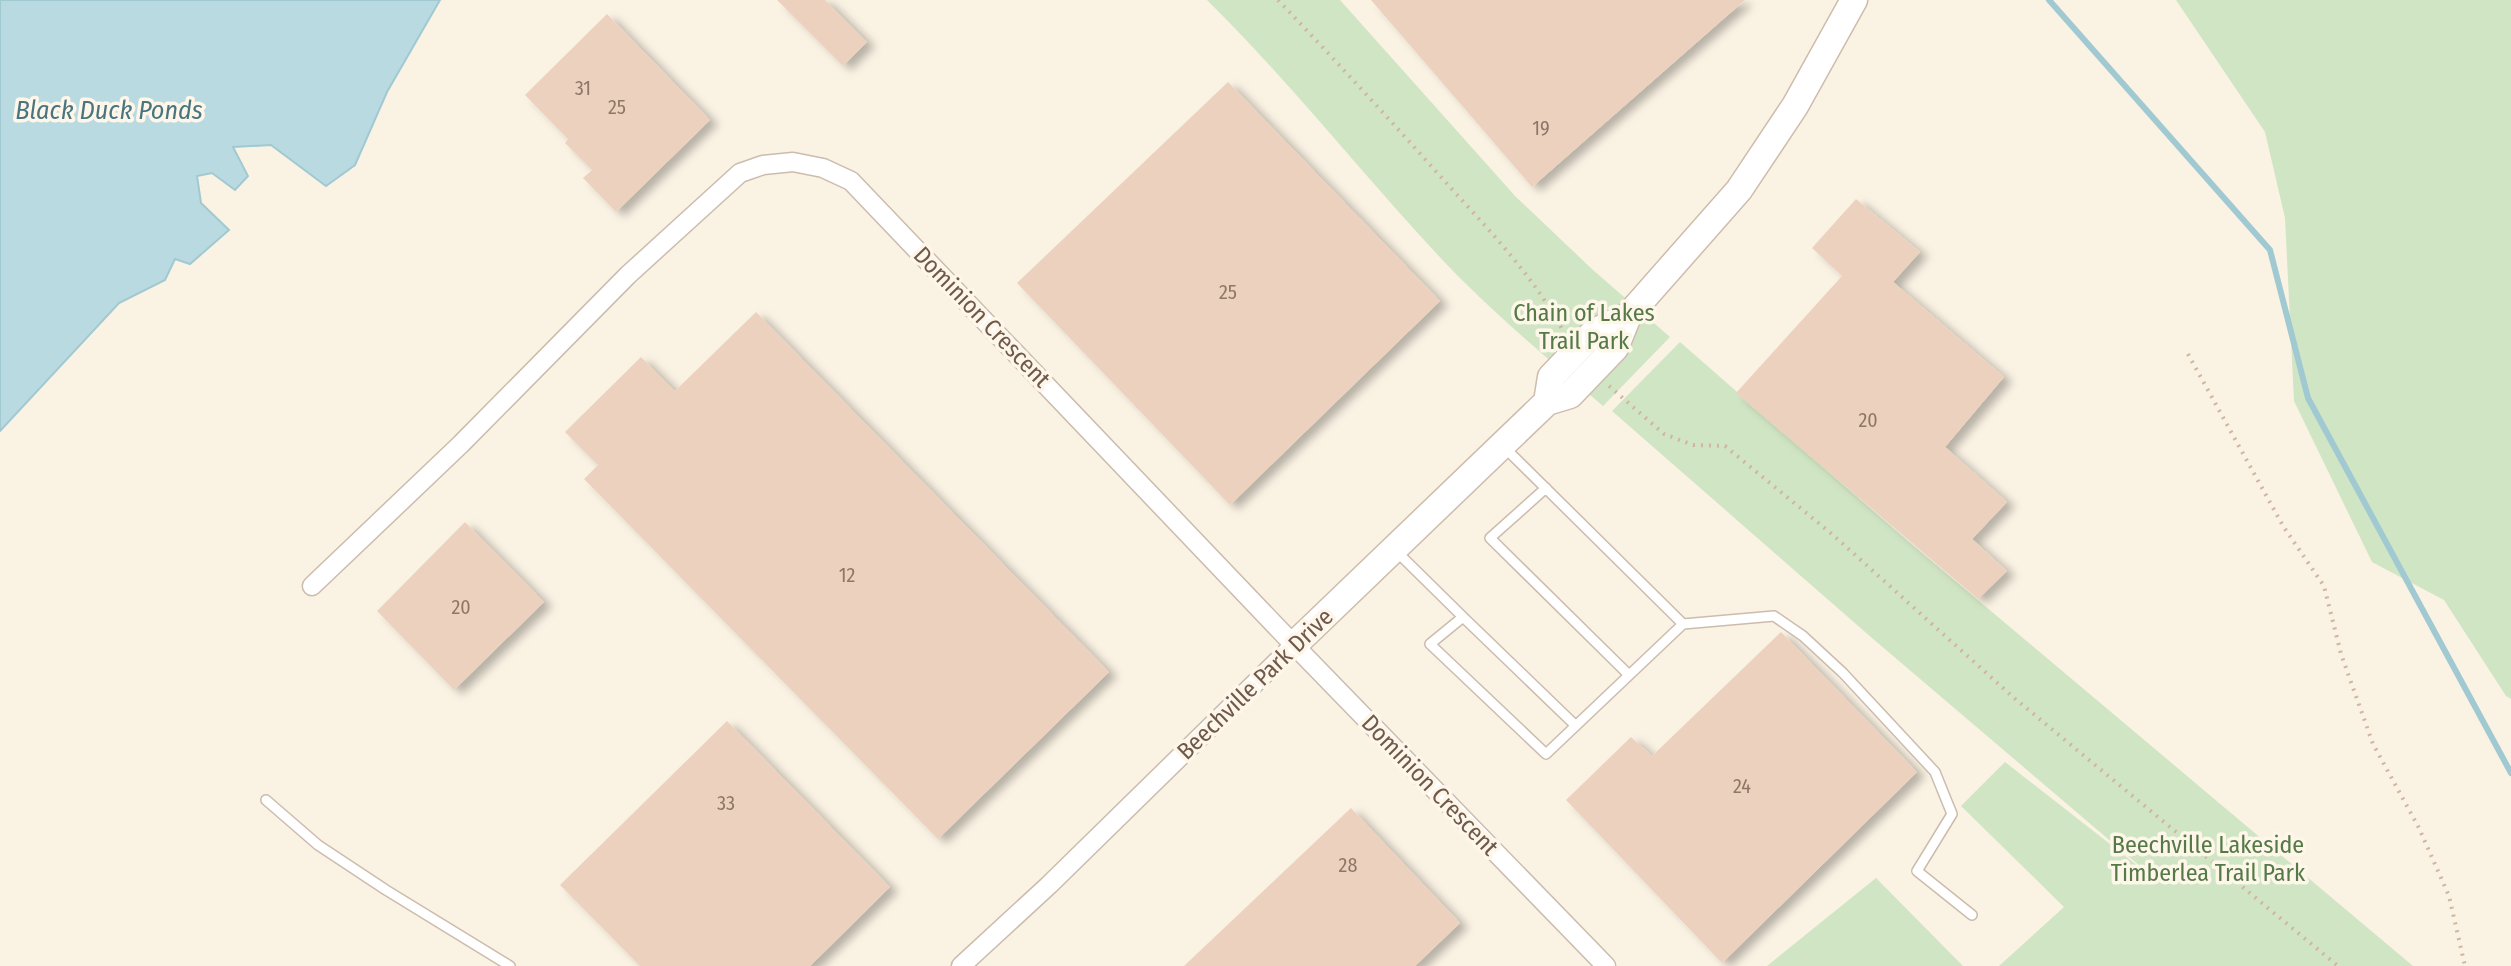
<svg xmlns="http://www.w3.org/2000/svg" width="2511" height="966" font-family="'Fira Sans Condensed',sans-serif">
<defs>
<filter id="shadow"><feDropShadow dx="8" dy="4.5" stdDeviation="4" flood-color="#0004"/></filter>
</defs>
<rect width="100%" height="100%" fill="#faf2e3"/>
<path fill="#d0e5c4" d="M 1207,0 L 1340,0 L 1516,197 L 1593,270 L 1670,337 L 1603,406 C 1546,357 1487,308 1436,253 C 1359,170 1288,80 1207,0 Z
M 2176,0 L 2511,0 L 2511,699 L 2506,696 L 2444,600 L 2372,562 L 2294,401 L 2285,218 L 2265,132 Z
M 1680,342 L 1910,543 L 2413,966 L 1999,966 L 2064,907 L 1961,806 L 2005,762 L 2161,884 L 1872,638 L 1612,411 Z
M 1876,878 L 1963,966 L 1767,966 Z"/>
<path fill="#badae1" stroke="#a1c9d2" stroke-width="2" d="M 0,0 L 440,0 L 387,92 L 355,165 L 326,186 L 271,145 L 233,147 L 248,176 L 235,190 L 212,173 L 197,176 L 201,203 L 229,230 L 190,264 L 175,259 L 165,280 L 119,303 L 0,431 Z"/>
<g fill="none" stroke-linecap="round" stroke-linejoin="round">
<path stroke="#a1c9d2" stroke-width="6" d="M 2049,0 L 2270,250 L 2308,398 L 2511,773"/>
</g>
<path fill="#ecd2be" filter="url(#shadow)" d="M 777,0 L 825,0 L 867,42 L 843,66 Z
M 1371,0 L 1745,0 L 1532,187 Z
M 607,14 L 710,120 L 616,212 L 583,178 L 592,170 L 565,143 L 568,139 L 525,95 Z
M 1228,82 L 1440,301 L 1230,505 L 1017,283 Z
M 1856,199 L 1920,252 L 1893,282 L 2004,377 L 1945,447 L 2007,502 L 1972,539 L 2007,571 L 1978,599 L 1736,393 L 1842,276 L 1812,248 Z
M 756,312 L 1109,672 L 938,839 L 584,479 L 598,465 L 565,432 L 641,357 L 675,391 Z
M 465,522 L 544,602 L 454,690 L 377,611 Z
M 1781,632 L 1917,772 L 1722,963 L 1566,800 L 1631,737 L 1652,756 Z
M 727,721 L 890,887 L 810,966 L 640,966 L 560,885 Z
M 1351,808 L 1460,923 L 1415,966 L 1184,966 Z"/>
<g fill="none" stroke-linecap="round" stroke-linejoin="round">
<g stroke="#ccbcae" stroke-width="12">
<path id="lane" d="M 1546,488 L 1490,538 L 1629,675
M 1395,550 L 1463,617 L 1430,644 L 1546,754 L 1683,624 L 1504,447
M 1463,617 L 1575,725
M 1683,624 L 1774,616 L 1803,636 L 1843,673 L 1935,772 L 1952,814 L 1917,871 L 1972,915
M 266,800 L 318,845 L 386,890 L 510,966"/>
</g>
<g stroke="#ccbcae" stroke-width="21">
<path id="street" d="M 312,586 L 461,444 L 628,275 L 740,173 L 763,165 L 793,162 L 823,168 L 851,181 L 1294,645 L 1606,966
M 961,966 L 1049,885 L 1294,645"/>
</g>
<g stroke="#cebcac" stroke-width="29">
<path id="secondary" d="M 1547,402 L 1551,377 L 1594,332 L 1628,316
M 1294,645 L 1547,402 L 1570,395 L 1615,348 L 1628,316 L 1739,190 L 1795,106 L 1854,0"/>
</g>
<path stroke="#d1b5a1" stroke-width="4" stroke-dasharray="2 6" stroke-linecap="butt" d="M 1278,0 C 1336,61 1393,123 1449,186 C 1490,231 1534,277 1563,331
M 2188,354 L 2283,526 L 2324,586 L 2341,654 L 2373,744 L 2419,828 L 2449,896 L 2465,966
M 1609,386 L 1664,434 L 1693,445 L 1725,446 L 1833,535 L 2013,697 L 2338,966"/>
<use href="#lane" stroke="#fff" stroke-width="9"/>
<use href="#street" stroke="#fff" stroke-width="18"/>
<use href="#secondary" stroke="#fff" stroke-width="26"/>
</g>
<g text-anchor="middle" stroke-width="7" stroke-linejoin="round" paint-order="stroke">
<g font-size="20" fill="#8e7768">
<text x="583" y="95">31</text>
<text x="617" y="114">25</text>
<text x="1541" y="135">19</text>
<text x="1228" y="299">25</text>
<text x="1868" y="427">20</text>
<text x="847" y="582">12</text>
<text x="461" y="614">20</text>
<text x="1742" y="793">24</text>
<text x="726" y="810">33</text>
<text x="1348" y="872">28</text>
</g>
<g font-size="24" fill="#557a48" stroke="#fdf6e9">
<text x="1584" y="321">Chain of Lakes<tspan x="1584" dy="28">Trail Park</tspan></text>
<text x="2208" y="853">Beechville Lakeside<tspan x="2208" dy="28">Timberlea Trail Park</tspan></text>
</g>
<g font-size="24" fill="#6f594c" stroke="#fdf6e9">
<text transform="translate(982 317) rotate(46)" y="8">Dominion Crescent</text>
<text transform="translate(1255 684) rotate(-44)" y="8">Beechville Park Drive</text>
<text transform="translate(1430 785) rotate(46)" y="8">Dominion Crescent</text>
</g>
<g font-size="26" font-style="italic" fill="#487580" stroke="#fdf6e9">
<text x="109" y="119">Black Duck Ponds</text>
</g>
</g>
</svg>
